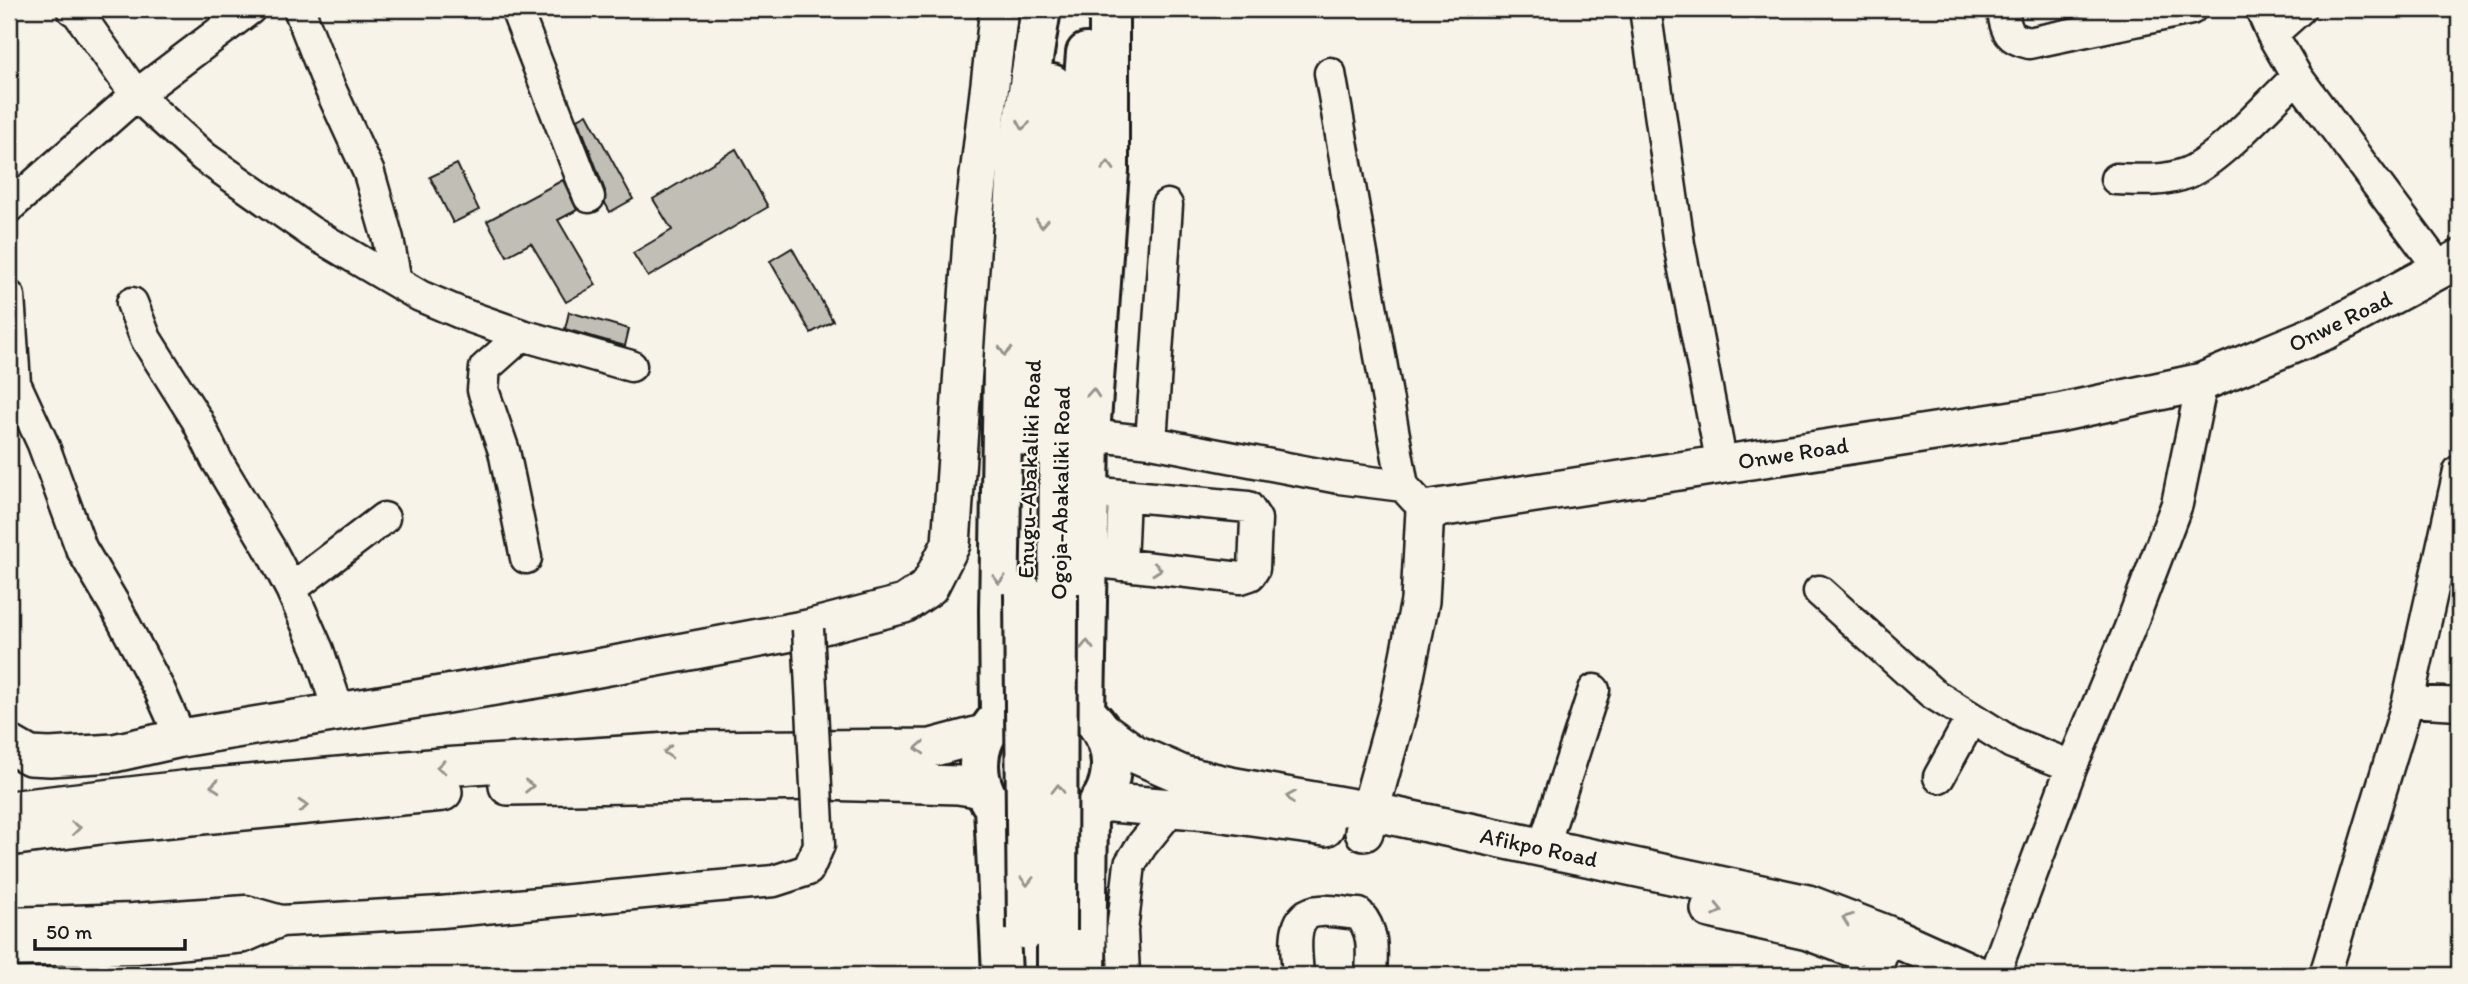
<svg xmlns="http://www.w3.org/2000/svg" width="2468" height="984" font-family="Itim,sans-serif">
<rect width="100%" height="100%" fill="#f7f3e8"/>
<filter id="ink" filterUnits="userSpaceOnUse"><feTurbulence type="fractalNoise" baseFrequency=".0143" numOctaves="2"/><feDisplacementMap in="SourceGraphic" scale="14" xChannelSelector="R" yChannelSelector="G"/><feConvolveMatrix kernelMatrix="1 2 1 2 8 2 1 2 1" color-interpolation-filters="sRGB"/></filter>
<g filter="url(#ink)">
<path fill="#c0beb5" stroke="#1c1c1c" stroke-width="2" d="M 587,114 L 633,199 L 610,212 L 605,203 L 605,191 L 578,119 Z
M 736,149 L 768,207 L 648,277 L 633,253 L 672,230 L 653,199 Z
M 457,164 L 479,210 L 453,223 L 430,177 Z
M 563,180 L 577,210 L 558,220 L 596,285 L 566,302 L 531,243 L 507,256 L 487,221 Z
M 792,248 L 833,321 L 811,333 L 770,261 Z
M 569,312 L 629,329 L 625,346 L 565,329 Z"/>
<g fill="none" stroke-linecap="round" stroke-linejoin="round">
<g stroke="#1c1c1c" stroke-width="35">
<path id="minor" d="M 72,9 L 78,13 L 136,95 L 204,157 L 311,232 L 420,296 L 465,315 L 522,335 L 631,366
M 299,9 L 329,86 L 369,173 L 388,239 L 396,281
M 516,9 L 589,197
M 1645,9 L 1679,244 L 1722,465
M 2002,9 C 2007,30 2006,38 2029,43 L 2191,9
M 2261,9 L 2272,34 L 2297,77 L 2440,269
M 2272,34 L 2300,9
M 1330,73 L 1403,486
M 2116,179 C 2140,180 2164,182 2187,173 C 2219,160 2270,102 2297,77
M 9,207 L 136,95 L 250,9
M 9,296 L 15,383 L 43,444 L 81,548 L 114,604 L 160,691 L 181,738
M 132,303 L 146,339 L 197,420 L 216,459 L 270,549 L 291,589 L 318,650 L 339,712
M 522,335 L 485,368 L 483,390 L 504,451 L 526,558
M 1090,435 L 1151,442 L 1339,478 L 1403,486 L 1415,499
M 1151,442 L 1167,205
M 1089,561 L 1241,578 L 1250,575 L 1254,569 L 1256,519 L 1248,507 L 1090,492
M 1121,565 L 1124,495
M 291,589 L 384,518
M 1819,591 L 1932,693 L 2012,743 L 2072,766
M 2408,701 L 2459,704
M 1939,777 L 1971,719
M 1543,848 L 1594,690
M 9,923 L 133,919 L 246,911 L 281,921 L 441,912
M 96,928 L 95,948 L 99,975
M 9,951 L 137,948 L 244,937 L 281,921
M 1124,975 L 1122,931 L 1130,864 L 1142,845 L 1172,808
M 1298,975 C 1297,954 1288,912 1320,911 C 1332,910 1346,913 1359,914 C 1375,932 1372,952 1371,975
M 1875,975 L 1888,935
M 1994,975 L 2072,766 L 2129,630 L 2177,504 L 2202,382
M 2325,975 L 2408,701 L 2459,471"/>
</g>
<g stroke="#1c1c1c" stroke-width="42">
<path id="major" d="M 1099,728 L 1135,754 L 1183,775 L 1230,786 L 1370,811 L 1808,904 L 1888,935 L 1977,975
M 9,744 L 30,756 L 50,757 L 114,753 L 181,738 L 555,676 L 808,629 L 904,604 L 929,587 L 951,544 L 973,225 L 999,9
M 508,786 L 824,781 L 958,785 L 984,789
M 1099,802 L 1209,811 L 1325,827
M 9,810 L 191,789 L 442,767 L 699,750 L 931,748 L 987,733
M 1364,832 L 1399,706 L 1420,601 L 1425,510 L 2058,413 L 2202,382 L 2327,330 L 2459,259
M 9,837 L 108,824 L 443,792
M 1710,909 L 1808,931 L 1853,948"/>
</g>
<g stroke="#1c1c1c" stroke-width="44">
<path id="highway" d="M 1026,436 L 1052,84
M 1058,593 L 1059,446 L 1067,297 L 1086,53
M979 765a66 66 0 1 1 132 0a66 66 0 1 1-132 0Z
M 1085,713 L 1090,435 L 1109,171 L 1109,9
M 1000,716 L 999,611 L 1003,370 L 1018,154 L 1041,9
M 994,807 L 1002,975
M 1057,931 L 1057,975
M 1086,975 L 1088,815"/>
</g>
<use href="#minor" stroke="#f7f3e8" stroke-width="30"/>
<use href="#major" stroke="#f7f3e8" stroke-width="37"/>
<use href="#highway" stroke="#f7f3e8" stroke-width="38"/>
<g stroke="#1c1c1c" stroke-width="35" stroke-linecap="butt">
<path id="minor-bridge" d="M 441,912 L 774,881 L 808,870 L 819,845 L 808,629"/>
</g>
<g stroke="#1c1c1c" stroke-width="44" stroke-linecap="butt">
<path id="highway-bridge" d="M 1024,593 L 1027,930
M 1057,931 L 1058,593"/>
</g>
<use href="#minor-bridge" stroke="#f7f3e8" stroke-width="30"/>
<use href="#highway-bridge" stroke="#f7f3e8" stroke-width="38"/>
</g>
<defs><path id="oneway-chevron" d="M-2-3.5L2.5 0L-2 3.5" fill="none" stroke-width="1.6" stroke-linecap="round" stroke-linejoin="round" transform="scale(1.75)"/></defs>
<g stroke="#94928c">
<use href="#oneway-chevron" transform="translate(1023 125) rotate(99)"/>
<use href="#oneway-chevron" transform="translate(1108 166) rotate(-89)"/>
<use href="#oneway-chevron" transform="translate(1042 223) rotate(94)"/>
<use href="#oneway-chevron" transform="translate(1005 351) rotate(94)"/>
<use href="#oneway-chevron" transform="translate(1093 393) rotate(-86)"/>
<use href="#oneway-chevron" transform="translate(1157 569) rotate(6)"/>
<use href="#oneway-chevron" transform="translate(999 579) rotate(91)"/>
<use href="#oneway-chevron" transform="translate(1087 645) rotate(-89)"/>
<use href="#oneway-chevron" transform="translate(920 748) rotate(177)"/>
<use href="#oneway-chevron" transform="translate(668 752) rotate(176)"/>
<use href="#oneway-chevron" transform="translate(441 767) rotate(176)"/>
<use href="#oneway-chevron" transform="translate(215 786) rotate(175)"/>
<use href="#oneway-chevron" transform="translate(529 786) rotate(-1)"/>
<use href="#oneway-chevron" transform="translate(1058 789) rotate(-90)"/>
<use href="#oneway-chevron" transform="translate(1291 797) rotate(-170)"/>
<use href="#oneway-chevron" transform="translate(303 806) rotate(-5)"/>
<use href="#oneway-chevron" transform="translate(76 828) rotate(-7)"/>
<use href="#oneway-chevron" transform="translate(1027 881) rotate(90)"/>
<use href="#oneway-chevron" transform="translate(1718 910) rotate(13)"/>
<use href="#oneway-chevron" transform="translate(1847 919) rotate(-159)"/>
</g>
</g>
<g text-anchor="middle" stroke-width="5" stroke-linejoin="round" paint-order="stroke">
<g font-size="23" fill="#1c1c1c" stroke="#f7f3e8">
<text transform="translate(2340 321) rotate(-26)" y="8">Onwe Road</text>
<text transform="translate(1793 453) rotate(-9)" y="8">Onwe Road</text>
<text transform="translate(1029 469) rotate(-88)" y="8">Enugu-Abakaliki Road</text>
<text transform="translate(1060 493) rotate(-89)" y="8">Ogoja-Abakaliki Road</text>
<text transform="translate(1539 847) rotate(12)" y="8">Afikpo Road</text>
</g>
</g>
<rect width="2468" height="984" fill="none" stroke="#f7f3e8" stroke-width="35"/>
<rect x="18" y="18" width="2433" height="949" fill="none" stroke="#1c1c1c" stroke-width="2.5" filter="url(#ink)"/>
<path d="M35 939v10h150v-10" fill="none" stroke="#1c1c1c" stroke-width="3.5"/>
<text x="46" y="939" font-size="21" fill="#1c1c1c" stroke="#f7f3e8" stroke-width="5" paint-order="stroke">50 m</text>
</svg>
